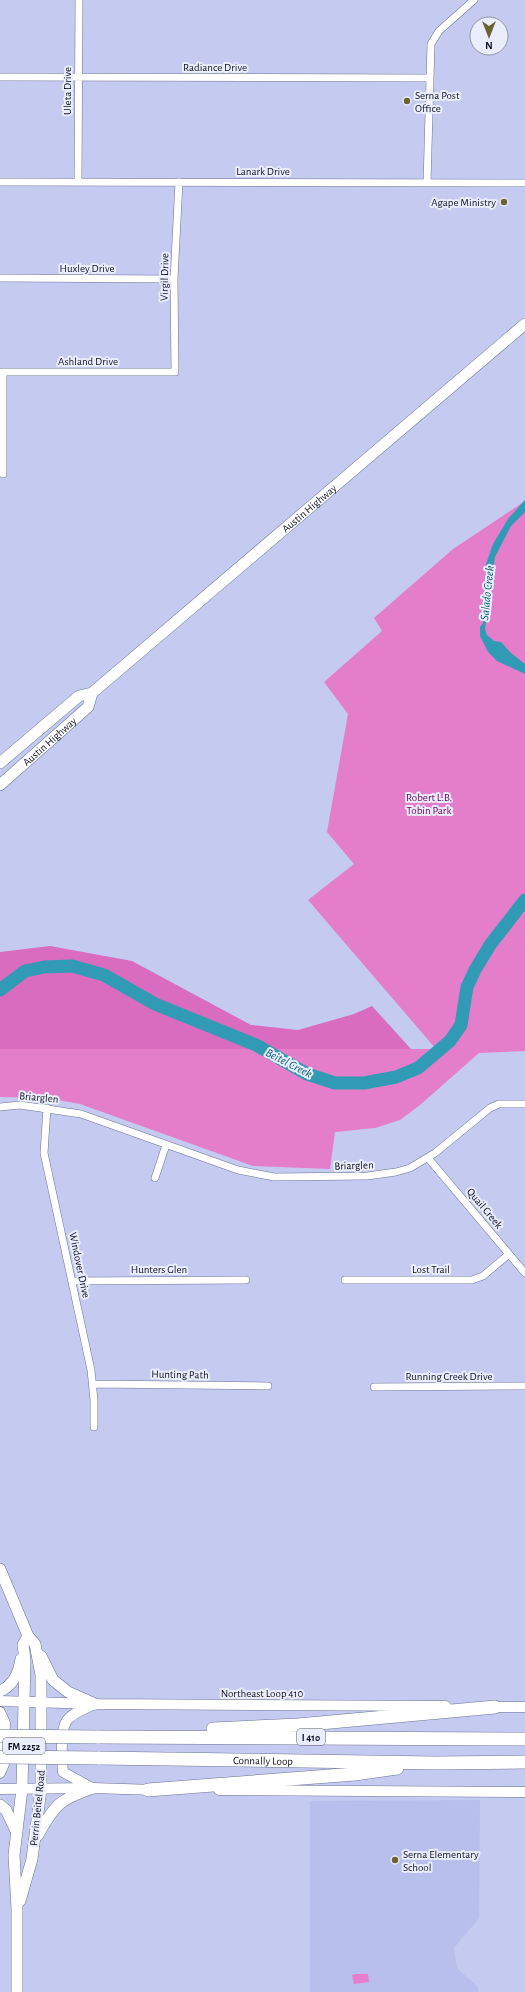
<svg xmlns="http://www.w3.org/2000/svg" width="525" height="1992" font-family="'Alegreya Sans',sans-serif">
<rect width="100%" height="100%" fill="#c4caf0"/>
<path fill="#b9bfec" d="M 480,1800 L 479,1918 L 454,1948 L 457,1968 L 478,1987 L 478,1992 L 310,1992 L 310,1801 Z"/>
<path fill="#e47ecb" d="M 525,501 L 525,1051 L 479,1053 L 420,1105 L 400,1120 L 375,1128 L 335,1132 L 330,1169 L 253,1166 L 80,1104 L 47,1098 L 0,1097 L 0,1049 L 436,1049 L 308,900 L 354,864 L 327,832 L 348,714 L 324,682 L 382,631 L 374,618 L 453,549 Z
M 355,1974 L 368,1974 L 369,1982 L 354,1984 L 352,1975 Z"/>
<path fill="#d96cbe" d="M 50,946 L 132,961 L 251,1025 L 298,1030 L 354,1014 L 372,1006 L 411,1049 L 0,1049 L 0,952 Z"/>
<path fill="#319bb5" d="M 525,500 L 525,512 L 511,526 L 495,557 L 485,629 L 487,635 L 494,641 L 501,642 L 511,653 L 525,664 L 525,674 L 497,661 L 488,652 L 480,636 L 480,627 L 483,623 L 481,606 L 485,595 L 486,564 L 493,544 L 508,519 Z"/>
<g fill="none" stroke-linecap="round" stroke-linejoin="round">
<path stroke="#319bb5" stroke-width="13" d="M 0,990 L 25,971 L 44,967 L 72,966 L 104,975 L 155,1004 L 256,1045 L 307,1074 L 335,1083 L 364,1083 L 396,1077 L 418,1068 L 450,1041 L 461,1025 L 467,987 L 475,970 L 490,945 L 525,900"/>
<g stroke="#6d7395" stroke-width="8">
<path id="street" d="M 0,77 L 430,78
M 0,182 L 525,183
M 78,182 L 79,0
M 427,183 L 431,44 L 439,31 L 474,0
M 0,278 L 174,279
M 0,372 L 175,372 L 174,279 L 179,182
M 3,474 L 3,372
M 0,1107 L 20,1105 L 81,1114 L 238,1170 L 274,1177 L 367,1176 L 396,1172 L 410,1168 L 435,1153 L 490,1108 L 499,1104 L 525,1104
M 47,1108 L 44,1153 L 91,1370 L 94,1400 L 94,1427
M 428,1158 L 525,1273
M 155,1178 L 166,1145
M 345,1280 L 472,1280 L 483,1276 L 509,1254
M 72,1281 L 246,1280
M 93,1384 L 268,1386
M 374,1387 L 525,1386"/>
</g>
<g stroke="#6d7395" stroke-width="11">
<path id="secondary" d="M 0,1701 L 95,1704 L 446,1706
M 488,1707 L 525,1707
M 0,1712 L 5,1723 L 4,1764 L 0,1773
M 90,1787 L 63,1772 C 62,1760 60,1732 66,1722 C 71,1713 84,1709 93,1705
M 0,1789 L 93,1788 L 155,1790
M 219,1790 L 525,1792"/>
</g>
<g stroke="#6d7395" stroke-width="12">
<g id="primary">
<path id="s1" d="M 0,763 L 79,696 L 92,693 L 525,324"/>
<path id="s2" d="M 0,785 L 88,707 L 92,693"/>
<path d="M 0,1569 L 28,1636 L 35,1644 L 41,1675 L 41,1789 L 32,1859 L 20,1901"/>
<path d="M 41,1656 L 53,1680 L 68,1692 L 95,1704"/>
<path d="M 0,1691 C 13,1686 19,1672 21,1659"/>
<path d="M 0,1805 L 6,1810 L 16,1831"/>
<path d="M 38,1835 C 55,1804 60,1799 93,1788"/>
<path d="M 17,1992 L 17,1909 L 14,1855 L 22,1789 L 25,1659 L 23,1645 L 28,1636"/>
</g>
</g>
<g stroke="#6d7395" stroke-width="14">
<g id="highway">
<path d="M 213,1729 L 298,1725 L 495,1707"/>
<path d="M 97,1737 L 525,1739"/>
<path id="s3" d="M 98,1758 L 435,1763 L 525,1762"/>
<path d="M 148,1790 L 355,1774 L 397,1768"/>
</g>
</g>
<use href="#street" stroke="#fff" stroke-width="7"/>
<use href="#secondary" stroke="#fff" stroke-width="10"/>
<use href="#primary" stroke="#fff" stroke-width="11"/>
<use href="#highway" stroke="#fff" stroke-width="13"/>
<g stroke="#6d7395" stroke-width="14" stroke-linecap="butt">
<path id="highway-bridge" d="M 0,1736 L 97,1737
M 0,1757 L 98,1758"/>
</g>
<use href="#highway-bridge" stroke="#fff" stroke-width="13"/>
</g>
<g fill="#6e6330" stroke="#eaedfc" stroke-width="1.5">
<circle cx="407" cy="101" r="4"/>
<circle cx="504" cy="202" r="4"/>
<circle cx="395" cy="1860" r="4"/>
</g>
<g text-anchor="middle" stroke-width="4" stroke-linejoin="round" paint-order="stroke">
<g fill="#eaedfc" stroke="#525462" stroke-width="1">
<rect x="297" y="1729" width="28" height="16" rx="3"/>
<rect x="3" y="1738" width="42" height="16" rx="3"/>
</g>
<g font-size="10" font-weight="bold" fill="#111320">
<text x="311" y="1741">I 410</text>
<text x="24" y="1750">FM 2252</text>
</g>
<g font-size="11" fill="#111320" stroke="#eaedfc">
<text x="215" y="71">Radiance Drive</text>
<text transform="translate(67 91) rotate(-90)" y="4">Uleta Drive</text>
<text x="263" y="175">Lanark Drive</text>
<text x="87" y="272">Huxley Drive</text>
<text transform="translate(164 277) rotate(-89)" y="4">Virgil Drive</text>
<text x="88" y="365">Ashland Drive</text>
<text dy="4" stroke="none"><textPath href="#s1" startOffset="402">Austin Highway</textPath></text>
<text dy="4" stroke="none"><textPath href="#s2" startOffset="66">Austin Highway</textPath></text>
<text transform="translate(39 1097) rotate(5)" y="4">Briarglen</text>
<text transform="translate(354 1165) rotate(-2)" y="4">Briarglen</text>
<text transform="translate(485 1208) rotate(50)" y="4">Quail Creek</text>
<text transform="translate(80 1265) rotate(78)" y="4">Windover Drive</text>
<text x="159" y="1273">Hunters Glen</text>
<text x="431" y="1273">Lost Trail</text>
<text transform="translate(180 1374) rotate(1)" y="4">Hunting Path</text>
<text x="449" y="1380">Running Creek Drive</text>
<text x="262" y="1697">Northeast Loop 410</text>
<text dy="4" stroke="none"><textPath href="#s3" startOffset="165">Connally Loop</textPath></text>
<text transform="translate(37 1808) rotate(-84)" y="4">Perrin Beitel Road</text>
</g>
<g font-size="11" fill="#111320" stroke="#eaedfc" text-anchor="start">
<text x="415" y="99">Serna Post<tspan x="415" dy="13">Office</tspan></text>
<text x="496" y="206" text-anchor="end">Agape Ministry</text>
<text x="403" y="1858">Serna Elementary<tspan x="403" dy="13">School</tspan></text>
</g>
<g font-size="11" fill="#6a0059" stroke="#eaedfc">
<text x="429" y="801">Robert L.B.<tspan x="429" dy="13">Tobin Park</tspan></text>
</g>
<g font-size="12" font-style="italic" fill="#055f72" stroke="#eaedfc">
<text transform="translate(487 593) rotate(-84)" y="4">Salado Creek</text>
<text transform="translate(289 1063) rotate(27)" y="4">Beitel Creek</text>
</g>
</g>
<g transform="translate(489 36) rotate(180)"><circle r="19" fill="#eaedfc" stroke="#9396a4"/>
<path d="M0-3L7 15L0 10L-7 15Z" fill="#6e6330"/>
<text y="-6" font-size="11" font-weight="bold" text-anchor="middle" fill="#111320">N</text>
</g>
</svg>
